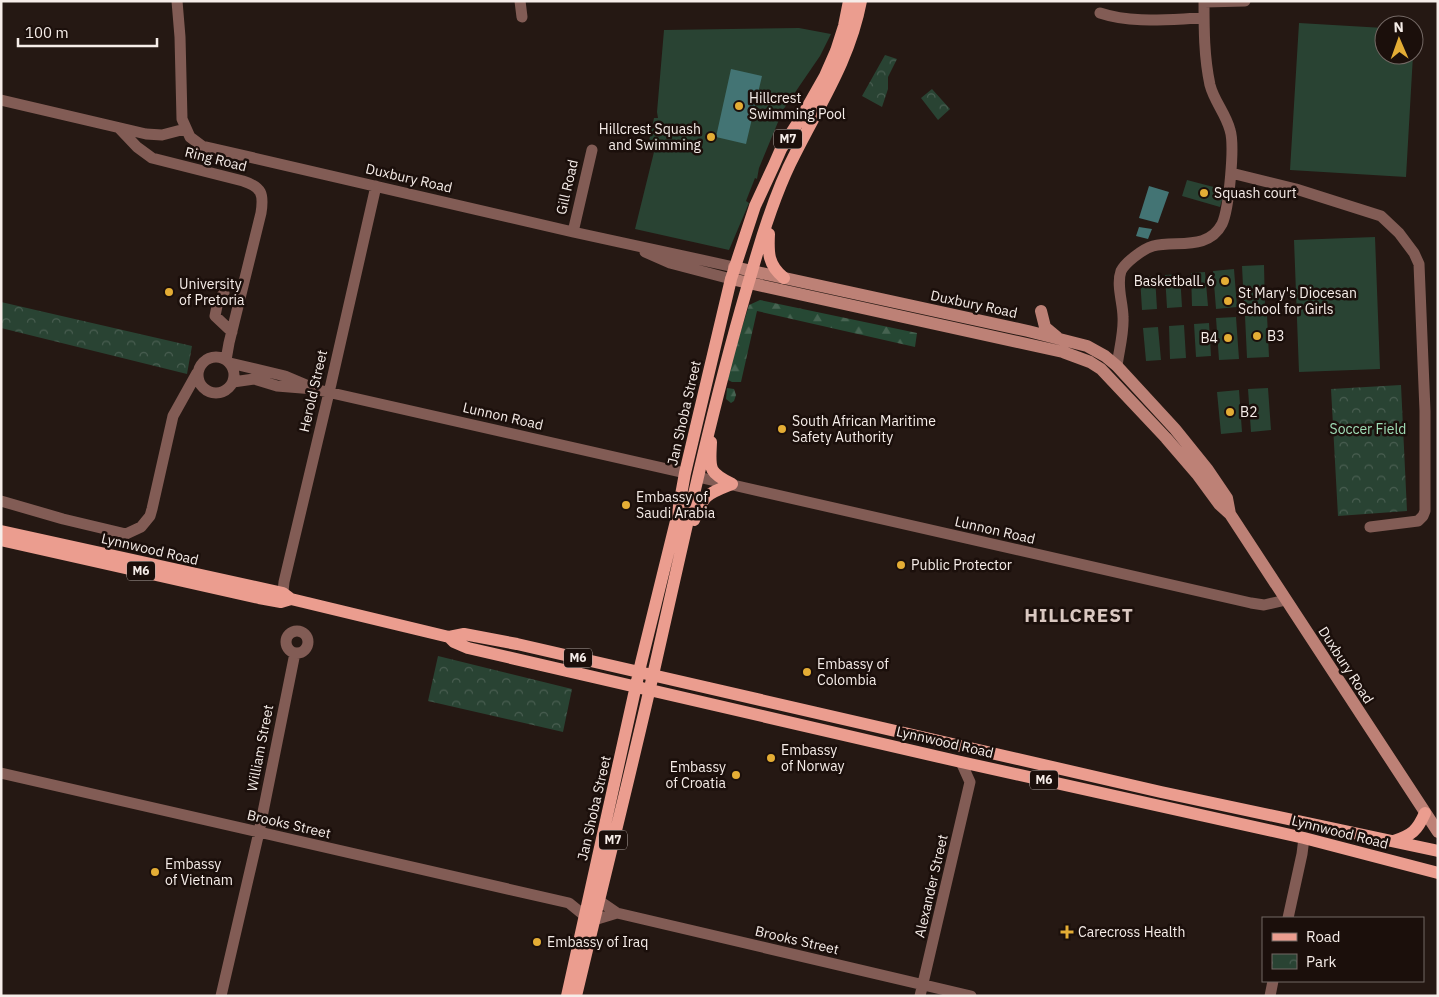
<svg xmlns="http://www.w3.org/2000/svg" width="1439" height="997" font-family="'IBM Plex Sans',sans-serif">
<defs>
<pattern id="forest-firs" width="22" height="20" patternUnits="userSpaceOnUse" patternTransform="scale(1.25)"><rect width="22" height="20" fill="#264834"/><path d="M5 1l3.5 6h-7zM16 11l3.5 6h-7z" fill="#466351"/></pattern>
<pattern id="park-crowns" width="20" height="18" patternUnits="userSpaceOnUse" patternTransform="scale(1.25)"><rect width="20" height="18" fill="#294333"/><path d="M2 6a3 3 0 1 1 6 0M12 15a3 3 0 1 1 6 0" fill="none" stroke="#495e51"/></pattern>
</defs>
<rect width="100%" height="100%" fill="#251813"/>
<path fill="#294333" d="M 1299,23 L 1384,28 L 1384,55 L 1413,55 L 1406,177 L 1290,170 Z
M 799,28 L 831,34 L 820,56 L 783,110 L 759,168 L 757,179 L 755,178 L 746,201 L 749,203 L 729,250 L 635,229 L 654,152 L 647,150 L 654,118 L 658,118 L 657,112 L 664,30 Z
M 1187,180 L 1225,190 L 1220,207 L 1182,196 Z
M 1375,237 L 1380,369 L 1299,372 L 1294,240 Z
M 1264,265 L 1265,306 L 1244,306 L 1242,266 Z
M 1234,269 L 1237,307 L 1216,309 L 1213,271 Z
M 1205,272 L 1208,306 L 1192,306 L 1191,273 Z
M 1180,274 L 1182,307 L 1167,308 L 1165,275 Z
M 1155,276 L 1157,309 L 1142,310 L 1140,277 Z
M 1267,315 L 1269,357 L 1247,358 L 1245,316 Z
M 1236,317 L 1239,359 L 1219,360 L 1216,318 Z
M 1209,323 L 1211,356 L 1196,357 L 1194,324 Z
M 1184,325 L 1186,358 L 1170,359 L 1169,326 Z
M 1158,327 L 1161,360 L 1146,361 L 1143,328 Z
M 1268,388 L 1271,430 L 1251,432 L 1248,389 Z
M 1239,390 L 1242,432 L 1221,434 L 1217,392 Z"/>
<path fill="url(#forest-firs)" d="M 760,300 L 917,333 L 915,347 L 757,311 L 741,382 L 732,382 L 726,379 L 749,305 Z
M 727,388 L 734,389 L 736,395 L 734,401 L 731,403 L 726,399 Z"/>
<path fill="url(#park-crowns)" d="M 885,55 L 897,59 L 888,77 L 888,89 L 882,107 L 862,96 Z
M 932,89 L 950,109 L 938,120 L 921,98 Z
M 1,302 L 192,346 L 187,374 L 1,328 Z
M 1401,385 L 1407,511 L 1338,516 L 1331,389 Z
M 438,656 L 572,689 L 563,732 L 428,701 Z"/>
<path fill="#437474" d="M 731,69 L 762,76 L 746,144 L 716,137 Z
M 1149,186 L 1169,192 L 1158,223 L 1139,218 Z
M 1139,227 L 1152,229 L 1148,239 L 1136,236 Z"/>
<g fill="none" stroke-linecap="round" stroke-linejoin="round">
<path stroke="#825c55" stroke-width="11" d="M 177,1 L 180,37 L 182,119 L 190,137 L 202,146 L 573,232 L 734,267
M 520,1 L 522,17
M 1204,2 L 1245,1
M 1100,13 C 1133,24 1170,19 1204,18
M 1,100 L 146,134 L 162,135 L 185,129
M 119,128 L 137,147 L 152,158 L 243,181 C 262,187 264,194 261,213 L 229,343 L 226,360
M 1231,173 L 1296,189 L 1381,216 L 1399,233 L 1414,253 L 1419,264 L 1425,411 L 1425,511 L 1423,516 L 1418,521 L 1370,527
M 573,232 L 592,150
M 645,252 L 670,263 L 731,279
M 224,293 L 218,301 L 215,316 L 232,332
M198 375a18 18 0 1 1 36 0a18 18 0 1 1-36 0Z
M 230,363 L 285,376 L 311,387
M 1117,366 C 1119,350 1124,333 1123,317 C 1123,303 1116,285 1121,271 C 1124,265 1129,261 1134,257 C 1139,253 1146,248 1153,246 C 1176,240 1208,251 1222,224 C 1229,209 1235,145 1230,130 C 1226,114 1214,101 1210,85 C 1204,57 1204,29 1204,1
M 233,382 L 254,379 L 277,386 L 314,389 L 685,473
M 698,477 L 1251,603 L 1264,605 L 1286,600
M 1,501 L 63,519 L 126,534 L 141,527 L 150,516 L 152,509 L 173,416 L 197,373
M 282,601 L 284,582 L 331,384 L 376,186
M286 642a11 11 0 1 1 22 0a11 11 0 1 1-22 0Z
M 1,773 L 569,903 L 585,916
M 598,900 L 617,913 L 971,996
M 1288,918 L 1302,854 L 1304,838
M 594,920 L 617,913
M 221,996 L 259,832 L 295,653
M 920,996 L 970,782 L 961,762
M 1270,996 L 1273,981"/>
<path stroke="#bd8176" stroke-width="12" d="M 734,267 L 1028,331 L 1087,346 L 1105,356 L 1117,366 L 1175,429 L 1208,470 L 1227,498 L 1230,514
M 731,279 L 1063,352 L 1090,362 L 1101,369 L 1166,438 L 1197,474 L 1219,504 L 1230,514 L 1438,832
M 1041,311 L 1045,327 L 1057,337"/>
<path stroke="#eb9d8f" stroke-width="12" d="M 769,234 C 768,253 768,265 784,278
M 711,442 C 710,468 707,472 732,484
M 694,520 C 704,494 707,494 732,484
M 1,531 L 283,593 L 291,599 L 449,637 L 464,634 L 517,644 L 1161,792 L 1438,851
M 1,540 L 259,598 L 281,602 L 291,599
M 449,637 L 454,642 L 468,648 L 961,762 L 1304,838 L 1438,873
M 1394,841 C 1412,835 1417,831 1425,813
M 567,996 L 641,663 L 677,517 L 685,473 L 731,279 L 755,206 L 774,165 L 781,149 L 804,113 L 825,76 L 836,51 L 844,26 L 849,1
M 576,996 C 602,886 630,776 655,666 C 685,534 713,401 752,271 C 763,232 776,190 795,154 C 821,102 850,59 861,1"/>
</g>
<g fill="#e4ad35" stroke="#1b0f0b" stroke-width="2">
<circle cx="739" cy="106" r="5"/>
<circle cx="711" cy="137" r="5"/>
<circle cx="1204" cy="193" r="5"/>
<circle cx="1225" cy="281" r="5"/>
<circle cx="169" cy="292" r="5"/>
<circle cx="1228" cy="301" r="5"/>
<circle cx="1257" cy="336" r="5"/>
<circle cx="1228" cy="338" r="5"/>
<circle cx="1230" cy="412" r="5"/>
<circle cx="782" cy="429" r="5"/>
<circle cx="626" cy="505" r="5"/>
<circle cx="901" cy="565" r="5"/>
<circle cx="807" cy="672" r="5"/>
<circle cx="771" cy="758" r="5"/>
<circle cx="736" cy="775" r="5"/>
<circle cx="155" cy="872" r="5"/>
<path d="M1064.5 924.5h5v5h5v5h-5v5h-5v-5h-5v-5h5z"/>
<circle cx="537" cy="942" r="5"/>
</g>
<g text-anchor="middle" stroke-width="5" stroke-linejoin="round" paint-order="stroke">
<g fill="#1b0f0b" stroke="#b4aaa6" stroke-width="1">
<rect x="774" y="129.5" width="28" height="19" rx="4"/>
<rect x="127" y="561.5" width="28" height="19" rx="4"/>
<rect x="564" y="648.5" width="28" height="19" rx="4"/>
<rect x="1030" y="770.5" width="28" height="19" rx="4"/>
<rect x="599" y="830.5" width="28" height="19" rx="4"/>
</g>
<g font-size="12" font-weight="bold" fill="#f6ede9">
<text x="788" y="143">M7</text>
<text x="141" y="575">M6</text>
<text x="578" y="662">M6</text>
<text x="1044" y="784">M6</text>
<text x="613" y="844">M7</text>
</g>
<g font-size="14" fill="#f6ede9" stroke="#1b0f0b" text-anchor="start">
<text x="749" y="103">Hillcrest<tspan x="749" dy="16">Swimming Pool</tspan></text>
<text x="701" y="134" text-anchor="end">Hillcrest Squash<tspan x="701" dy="16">and Swimming</tspan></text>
<text x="1214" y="198">Squash court</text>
<text x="1215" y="286" text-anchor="end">BasketbalL 6</text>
<text x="179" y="289">University<tspan x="179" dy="16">of Pretoria</tspan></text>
<text x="1238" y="298">St Mary's Diocesan<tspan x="1238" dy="16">School for Girls</tspan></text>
<text x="1267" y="341">B3</text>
<text x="1218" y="343" text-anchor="end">B4</text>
<text x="1240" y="417">B2</text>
<text x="792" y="426">South African Maritime<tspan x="792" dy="16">Safety Authority</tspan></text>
<text x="636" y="502">Embassy of<tspan x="636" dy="16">Saudi Arabia</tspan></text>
<text x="911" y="570">Public Protector</text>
<text x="817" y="669">Embassy of<tspan x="817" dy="16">Colombia</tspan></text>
<text x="781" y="755">Embassy<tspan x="781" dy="16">of Norway</tspan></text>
<text x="726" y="772" text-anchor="end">Embassy<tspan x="726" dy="16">of Croatia</tspan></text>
<text x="165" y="869">Embassy<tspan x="165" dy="16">of Vietnam</tspan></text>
<text x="1078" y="937">Carecross Health</text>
<text x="547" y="947">Embassy of Iraq</text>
</g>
<g font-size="14" fill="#f6ede9" stroke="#1b0f0b">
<text transform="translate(216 159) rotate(14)" y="5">Ring Road</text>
<text transform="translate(409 178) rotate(13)" y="5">Duxbury Road</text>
<text transform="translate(567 187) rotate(-77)" y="5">Gill Road</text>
<text transform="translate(974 304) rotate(12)" y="5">Duxbury Road</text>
<text transform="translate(313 391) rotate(-77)" y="5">Herold Street</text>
<text transform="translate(684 413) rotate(-77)" y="5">Jan Shoba Street</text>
<text transform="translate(503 416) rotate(13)" y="5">Lunnon Road</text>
<text transform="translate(995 530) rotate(13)" y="5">Lunnon Road</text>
<text transform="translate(150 549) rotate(13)" y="5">Lynnwood Road</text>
<text transform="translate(1346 665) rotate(57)" y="5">Duxbury Road</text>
<text transform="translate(945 742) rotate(13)" y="5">Lynnwood Road</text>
<text transform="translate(260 748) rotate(-79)" y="5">William Street</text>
<text transform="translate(594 808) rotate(-77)" y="5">Jan Shoba Street</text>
<text transform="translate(289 824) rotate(13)" y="5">Brooks Street</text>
<text transform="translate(1340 832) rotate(14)" y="5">Lynnwood Road</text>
<text transform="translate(931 886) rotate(-77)" y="5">Alexander Street</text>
<text transform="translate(797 940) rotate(13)" y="5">Brooks Street</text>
</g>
<g font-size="14" fill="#a0deb7" stroke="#1b0f0b">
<text x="1368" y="434">Soccer Field</text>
</g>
<g font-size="19" font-weight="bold" letter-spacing="1" fill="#dac8c1" stroke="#1b0f0b">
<text x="1079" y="622">HILLCREST</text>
</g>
</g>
<rect width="1439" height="997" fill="none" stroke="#f6ede9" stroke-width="5"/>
<rect x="1262" y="917" width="162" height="65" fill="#1b0f0b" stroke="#736864"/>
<rect x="1272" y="933" width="25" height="8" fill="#eb9d8f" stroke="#736864"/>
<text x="1306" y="942" font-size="15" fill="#f6ede9">Road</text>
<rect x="1272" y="954" width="25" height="15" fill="url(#park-crowns)" stroke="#736864"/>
<text x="1306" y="967" font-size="15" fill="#f6ede9">Park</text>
<g transform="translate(1399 40) rotate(358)"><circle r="24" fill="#1b0f0b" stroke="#736864"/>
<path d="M0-4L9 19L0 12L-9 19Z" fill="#e4ad35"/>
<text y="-8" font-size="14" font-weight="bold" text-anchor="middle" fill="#f6ede9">N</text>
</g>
<path d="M18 38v8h139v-8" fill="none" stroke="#f6ede9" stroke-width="2.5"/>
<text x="25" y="38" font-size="15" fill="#f6ede9" stroke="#1b0f0b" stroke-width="4" paint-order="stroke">100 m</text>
</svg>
